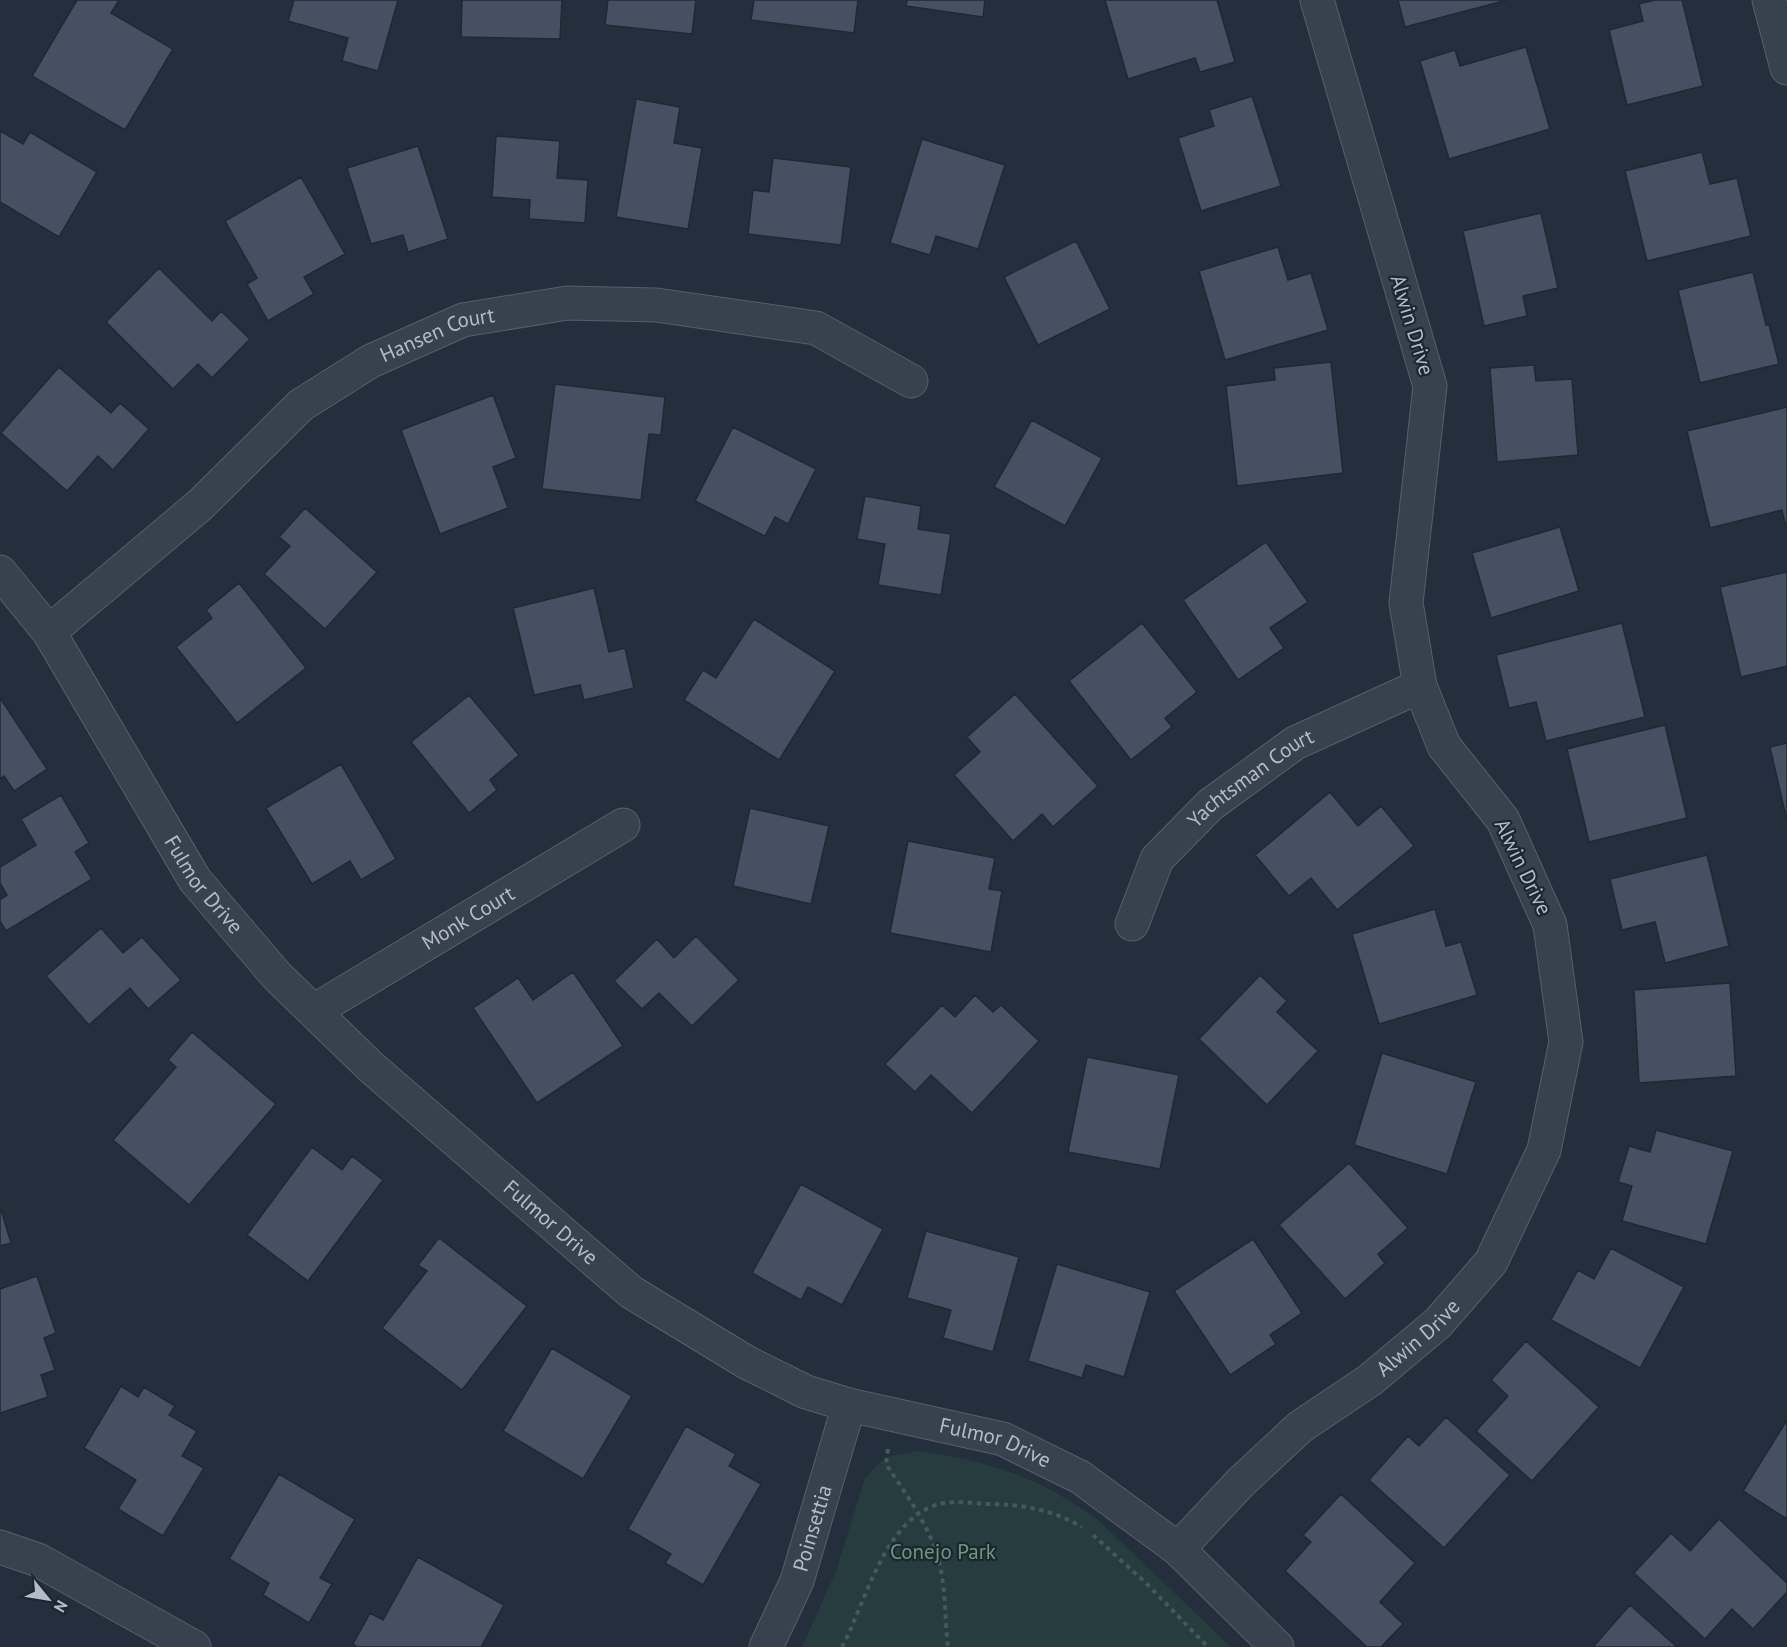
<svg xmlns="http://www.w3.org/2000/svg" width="1787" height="1647" font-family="'PT Sans',sans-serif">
<rect width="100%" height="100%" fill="#242f3e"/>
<path fill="#263c3f" d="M 917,1451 C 989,1461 1038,1476 1098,1520 L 1231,1647 L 802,1647 L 836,1571 L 865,1478 L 880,1462 L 891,1456 Z"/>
<path fill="#455162" stroke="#1f2835" stroke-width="1.5" d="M 77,0 L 119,0 L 111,13 L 173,49 L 125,130 L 32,76 Z
M 294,0 L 398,0 L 378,71 L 342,61 L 348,38 L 288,21 Z
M 462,0 L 562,0 L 560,39 L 461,37 Z
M 608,0 L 696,0 L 692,34 L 605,25 Z
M 754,0 L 858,0 L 854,33 L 751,20 Z
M 907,0 L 985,0 L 983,17 L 906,6 Z
M 1105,0 L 1217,0 L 1235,62 L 1200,72 L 1195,58 L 1128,79 Z
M 1398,0 L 1507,0 L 1405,27 Z
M 1655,0 L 1682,0 L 1703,86 L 1627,105 L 1609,30 L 1643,21 L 1639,4 Z
M 1526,47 L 1550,129 L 1449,159 L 1420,61 L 1455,50 L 1460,66 Z
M 1252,96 L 1281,186 L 1201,211 L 1178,138 L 1214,126 L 1209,110 Z
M 636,99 L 680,107 L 674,143 L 702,148 L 688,229 L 616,217 Z
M 0,131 L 23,144 L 30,132 L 97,172 L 59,237 L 0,202 Z
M 496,136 L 560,141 L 557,178 L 588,180 L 585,223 L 529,219 L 530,200 L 492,197 Z
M 922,139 L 1005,165 L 978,249 L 936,236 L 930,255 L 890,243 Z
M 418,146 L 448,239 L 408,252 L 403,235 L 371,244 L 347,168 Z
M 1702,152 L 1710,184 L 1737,178 L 1751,236 L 1647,261 L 1625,171 Z
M 773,158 L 851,167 L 841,245 L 748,234 L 753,190 L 769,192 Z
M 301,177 L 345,254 L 304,277 L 314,294 L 268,321 L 247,284 L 257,278 L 225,221 Z
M 1541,213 L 1558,288 L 1523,296 L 1527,316 L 1484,326 L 1463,231 Z
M 1076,241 L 1110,309 L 1038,345 L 1004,277 Z
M 1278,247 L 1288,280 L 1311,273 L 1328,330 L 1225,360 L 1199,271 Z
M 159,268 L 212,321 L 221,311 L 250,339 L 212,378 L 198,364 L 173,389 L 106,322 Z
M 1753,272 L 1766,325 L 1769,325 L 1779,364 L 1700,383 L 1678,290 Z
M 1331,362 L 1343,473 L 1237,486 L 1226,386 L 1275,380 L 1274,368 Z
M 1534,365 L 1536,381 L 1572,379 L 1578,455 L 1497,462 L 1490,368 Z
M 59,367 L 111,413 L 120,403 L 149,429 L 113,470 L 98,456 L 67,491 L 1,433 Z
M 555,384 L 665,397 L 661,435 L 649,434 L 641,500 L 542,489 Z
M 493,395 L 516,458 L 493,467 L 508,508 L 440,534 L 401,430 Z
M 1787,407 L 1787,523 L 1785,524 L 1782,510 L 1710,528 L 1687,431 Z
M 1032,420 L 1102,458 L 1065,526 L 994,487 Z
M 733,427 L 816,469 L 788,524 L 775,517 L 765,536 L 695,501 Z
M 865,496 L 921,506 L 918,529 L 951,534 L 941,595 L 878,585 L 885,544 L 857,539 Z
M 305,508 L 377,572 L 325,629 L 264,574 L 290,546 L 279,537 Z
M 1560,527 L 1579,591 L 1491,618 L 1472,553 Z
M 1266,542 L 1308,602 L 1270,628 L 1284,648 L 1238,680 L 1183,600 Z
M 1787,572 L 1787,666 L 1741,677 L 1720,587 Z
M 239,583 L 306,668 L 237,723 L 176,647 L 212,618 L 206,610 Z
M 594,588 L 609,652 L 625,648 L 634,688 L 584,700 L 580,685 L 534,695 L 513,608 Z
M 754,619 L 835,671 L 779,760 L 684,700 L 703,670 L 716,678 Z
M 1142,623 L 1197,692 L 1165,718 L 1172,727 L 1131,760 L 1069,681 Z
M 1622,623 L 1645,717 L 1546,741 L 1536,702 L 1509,708 L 1496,655 Z
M 1015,694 L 1098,786 L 1053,827 L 1042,814 L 1013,841 L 954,775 L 980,752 L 967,737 Z
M 469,695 L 519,755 L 490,780 L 497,790 L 469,813 L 411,742 Z
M 0,698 L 47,769 L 14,791 L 4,776 L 0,779 Z
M 1665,725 L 1687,818 L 1589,842 L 1567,749 Z
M 1787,743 L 1787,821 L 1770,747 Z
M 341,764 L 396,859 L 361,880 L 350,861 L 312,884 L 266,808 Z
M 1330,792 L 1358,826 L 1381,806 L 1414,846 L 1337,910 L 1311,878 L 1289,896 L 1255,855 Z
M 61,795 L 89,843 L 75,852 L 92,879 L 6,931 L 0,921 L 0,900 L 7,895 L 0,883 L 0,867 L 36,845 L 21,819 Z
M 750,808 L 829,826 L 811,904 L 733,886 Z
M 908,841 L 995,858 L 989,889 L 1002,891 L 991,952 L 890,933 Z
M 1707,855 L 1729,946 L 1665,963 L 1655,922 L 1622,930 L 1610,879 Z
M 1435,909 L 1446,946 L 1461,942 L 1477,995 L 1379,1024 L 1352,934 Z
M 101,928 L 123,953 L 142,937 L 181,980 L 148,1009 L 130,988 L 89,1025 L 46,976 Z
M 696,936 L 739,980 L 692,1026 L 659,993 L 642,1009 L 614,981 L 657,939 L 674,958 Z
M 573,972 L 623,1046 L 537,1103 L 473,1008 L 518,978 L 533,1000 Z
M 1260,975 L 1287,1001 L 1277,1012 L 1318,1051 L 1267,1105 L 1199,1039 Z
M 1730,983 L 1736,1076 L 1639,1083 L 1634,990 Z
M 975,995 L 993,1012 L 1001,1005 L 1039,1041 L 972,1113 L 931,1075 L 915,1092 L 885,1064 L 942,1005 L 955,1017 Z
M 192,1032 L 276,1104 L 189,1205 L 113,1140 L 176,1067 L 168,1060 Z
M 1382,1053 L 1476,1082 L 1447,1174 L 1354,1145 Z
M 1087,1057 L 1179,1075 L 1160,1169 L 1068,1152 Z
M 1656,1130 L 1733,1151 L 1706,1244 L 1622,1221 L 1632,1186 L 1618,1182 L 1629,1146 L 1650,1152 Z
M 312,1147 L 342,1170 L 352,1156 L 383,1180 L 308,1281 L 247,1235 Z
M 1349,1163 L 1408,1228 L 1378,1254 L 1385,1263 L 1345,1299 L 1279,1225 Z
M 801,1184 L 883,1229 L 842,1305 L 808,1287 L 801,1300 L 752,1273 Z
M 0,1206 L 11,1243 L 0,1246 Z
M 926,1231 L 1019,1257 L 993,1352 L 943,1338 L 951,1310 L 907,1298 Z
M 439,1238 L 527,1306 L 462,1390 L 382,1328 L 427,1271 L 418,1265 Z
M 1253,1239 L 1302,1313 L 1270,1335 L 1276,1344 L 1230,1375 L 1174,1291 Z
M 1611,1248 L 1684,1287 L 1640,1368 L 1551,1320 L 1578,1270 L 1594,1279 Z
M 1057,1264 L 1150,1292 L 1124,1377 L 1086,1365 L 1082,1378 L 1028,1361 Z
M 37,1276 L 56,1333 L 44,1338 L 55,1370 L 41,1375 L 48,1397 L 0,1413 L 0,1289 Z
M 1526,1341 L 1599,1407 L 1532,1481 L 1476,1431 L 1508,1396 L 1491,1380 Z
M 552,1348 L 632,1396 L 583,1479 L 503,1431 Z
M 121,1386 L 138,1397 L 144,1387 L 175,1406 L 169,1415 L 197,1431 L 182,1456 L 204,1468 L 163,1536 L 118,1509 L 136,1480 L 84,1448 Z
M 1446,1417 L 1510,1475 L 1444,1548 L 1369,1480 L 1408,1436 L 1419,1446 Z
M 1787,1420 L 1787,1519 L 1743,1491 Z
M 686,1426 L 736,1454 L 729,1466 L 761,1484 L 703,1585 L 665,1563 L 671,1554 L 628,1529 Z
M 279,1474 L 355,1519 L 320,1578 L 332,1584 L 309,1623 L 263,1595 L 269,1583 L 229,1559 Z
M 1341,1494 L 1415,1563 L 1380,1602 L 1403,1624 L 1381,1647 L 1367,1647 L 1285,1571 L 1311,1542 L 1303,1535 Z
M 1719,1519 L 1787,1583 L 1787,1592 L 1753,1629 L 1732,1609 L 1705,1639 L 1634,1573 L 1671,1533 L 1690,1551 Z
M 418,1557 L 504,1605 L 481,1647 L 357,1647 L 353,1644 L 370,1613 L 383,1620 Z
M 1630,1605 L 1677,1647 L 1593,1647 Z"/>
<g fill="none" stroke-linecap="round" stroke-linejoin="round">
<g stroke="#565f6c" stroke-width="35">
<g id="street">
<path d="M 1769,0 L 1787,68"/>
<path id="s1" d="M 0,572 L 49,632 L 195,880 L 277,976 L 372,1068 L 631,1292 L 746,1362 L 806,1392 L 849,1405 L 1003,1439 L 1080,1477 L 1178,1549 L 1277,1647"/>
<path id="s2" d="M 49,632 L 200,505 L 301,405 L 371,361 L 463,320 L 567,303 L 656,305 L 816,328 L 911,381"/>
<path id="s3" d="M 1132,924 L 1157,859 L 1210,805 L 1295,743 L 1420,686"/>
<path id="s4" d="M 314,1011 L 623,825"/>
<path d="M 0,1547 L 38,1560 L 194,1647"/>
<path id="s5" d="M 1178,1549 L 1241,1482 L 1300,1427 L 1370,1380 L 1438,1323 L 1491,1262 L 1544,1150 L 1566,1042 L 1550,925 L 1503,820 L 1444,746 L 1420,686 L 1406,603 L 1430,386 L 1317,0"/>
<path id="s6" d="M 766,1647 L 797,1581 L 849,1405"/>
</g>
</g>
<path stroke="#44595c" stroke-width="4" stroke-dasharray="4.5 4.5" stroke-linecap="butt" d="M 888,1449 L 886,1464 C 908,1498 937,1535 942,1577 C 946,1600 945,1624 948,1647
M 1093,1535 L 1146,1583 L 1208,1647
M 842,1647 C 866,1602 886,1513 944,1503 C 957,1501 972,1503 985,1504 C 1020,1504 1051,1509 1082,1527"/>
<use href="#street" stroke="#38414e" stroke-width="33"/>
</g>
<g text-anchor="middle" stroke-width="4.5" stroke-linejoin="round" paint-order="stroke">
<g font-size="21" fill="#b4bcc9" stroke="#1d2633">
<text transform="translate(1412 325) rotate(73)" y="7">Alwin Drive</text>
<text dy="7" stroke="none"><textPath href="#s2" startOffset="494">Hansen Court</textPath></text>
<text dy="7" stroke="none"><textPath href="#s3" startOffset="194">Yachtsman Court</textPath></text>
<text transform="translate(1523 867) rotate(64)" y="7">Alwin Drive</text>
<text dy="7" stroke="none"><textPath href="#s1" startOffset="374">Fulmor Drive</textPath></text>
<text dy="7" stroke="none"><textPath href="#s4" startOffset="180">Monk Court</textPath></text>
<text dy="7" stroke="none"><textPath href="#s1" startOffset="860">Fulmor Drive</textPath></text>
<text dy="7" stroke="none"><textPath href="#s5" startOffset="321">Alwin Drive</textPath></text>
<text dy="7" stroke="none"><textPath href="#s1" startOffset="1364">Fulmor Drive</textPath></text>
<text dy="7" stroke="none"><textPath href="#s6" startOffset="128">Poinsettia</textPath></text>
</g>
<g font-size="21" fill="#6b9a76" stroke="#1d2633">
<text x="943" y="1559">Conejo Park</text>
</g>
</g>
<g transform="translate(48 1599) rotate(120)" stroke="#1d2633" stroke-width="4.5" paint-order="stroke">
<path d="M0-4.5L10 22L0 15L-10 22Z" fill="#b4bcc9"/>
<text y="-9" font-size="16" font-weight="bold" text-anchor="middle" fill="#b4bcc9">N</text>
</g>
</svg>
